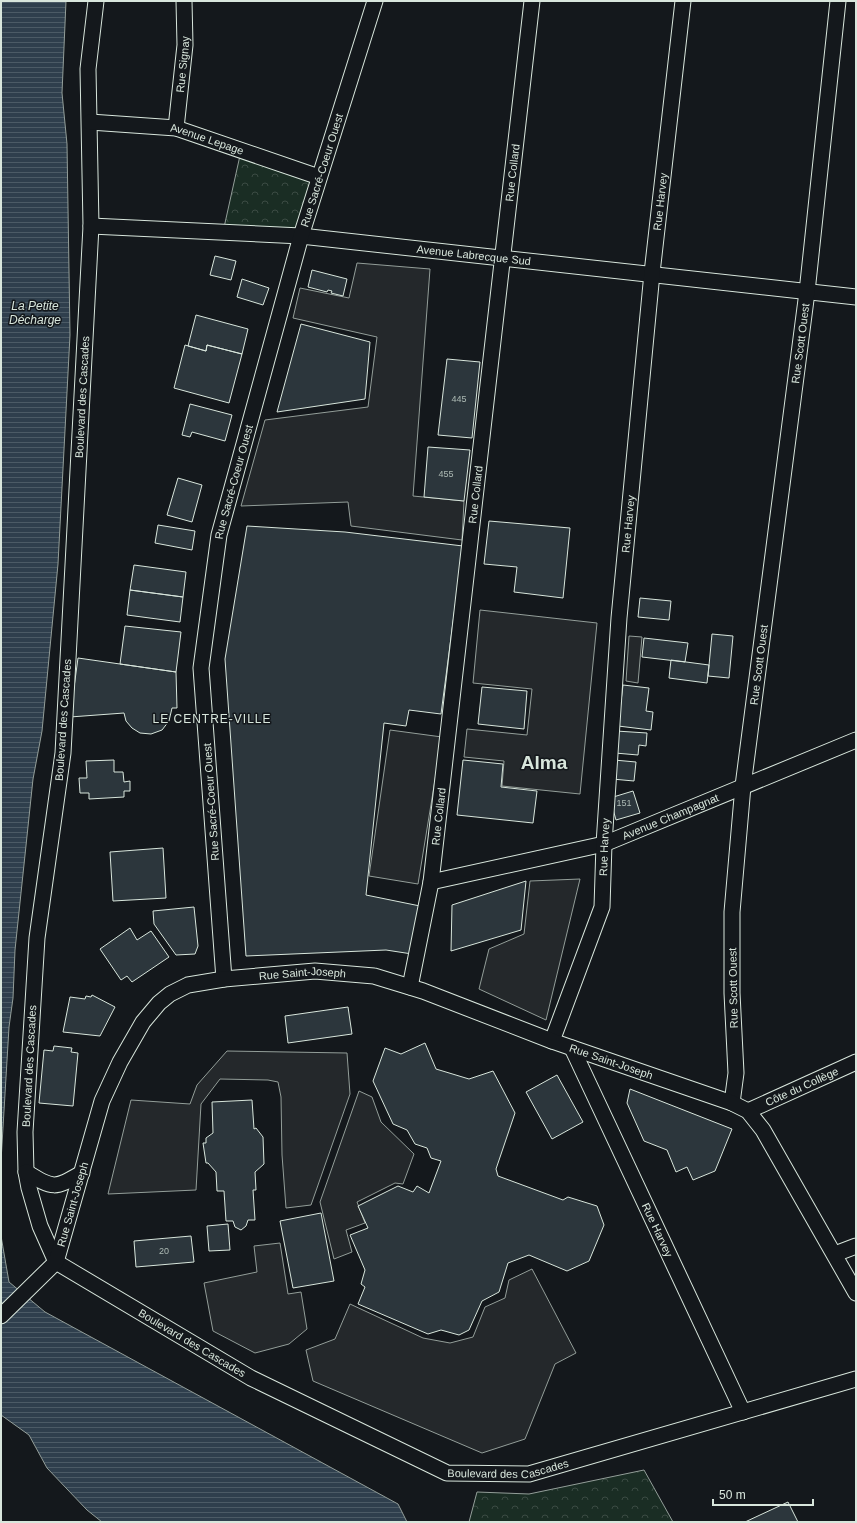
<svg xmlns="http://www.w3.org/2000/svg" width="857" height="1523" font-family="Helvetica,sans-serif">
<defs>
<pattern id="park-crowns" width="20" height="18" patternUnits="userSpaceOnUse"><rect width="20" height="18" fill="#1a2d24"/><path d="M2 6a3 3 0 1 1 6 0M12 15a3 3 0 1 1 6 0" fill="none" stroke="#3b4b43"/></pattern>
<pattern id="water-rules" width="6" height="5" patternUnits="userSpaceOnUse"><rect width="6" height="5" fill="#2f3f4d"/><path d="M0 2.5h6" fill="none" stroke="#4c5b66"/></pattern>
</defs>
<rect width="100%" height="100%" fill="#14181c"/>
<path fill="url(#park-crowns)" stroke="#939e99" d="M 241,151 L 319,177 L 301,236 L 223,232 Z
M 644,1470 L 673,1522 L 469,1522 L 477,1492 L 529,1494 Z"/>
<path fill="#24282b" stroke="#939e99" d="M 357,263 L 430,269 L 413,496 L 464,501 L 462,540 L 351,526 L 348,502 L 241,506 L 265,420 L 368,407 L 377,337 L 293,318 L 300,288 L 349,298 Z
M 480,610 L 597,623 L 580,794 L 502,786 L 504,761 L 464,757 L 467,729 L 527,735 L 532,689 L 473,683 Z
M 629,636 L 642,637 L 638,683 L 626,681 Z
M 390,730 L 442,737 L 418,884 L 369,876 Z
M 580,879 L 546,1020 L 479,989 L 489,949 L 524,934 L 530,881 Z
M 227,1051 L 347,1053 L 350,1094 L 311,1205 L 286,1208 L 282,1155 L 281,1097 L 278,1082 L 268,1080 L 220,1079 L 201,1104 L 196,1190 L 108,1194 L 131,1100 L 190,1104 L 197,1085 Z
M 359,1091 L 372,1097 L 381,1122 L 414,1154 L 403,1184 L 395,1183 L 357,1202 L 365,1223 L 346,1230 L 352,1252 L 334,1259 L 320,1202 Z
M 280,1243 L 288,1294 L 301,1292 L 307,1329 L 289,1344 L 255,1353 L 213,1331 L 204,1283 L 257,1272 L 254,1246 Z
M 532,1269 L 576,1353 L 555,1364 L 525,1439 L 482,1453 L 313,1381 L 306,1350 L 335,1339 L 350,1304 L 423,1338 L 450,1343 L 473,1337 L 485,1307 L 505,1298 L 509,1280 Z"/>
<path fill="url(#water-rules)" stroke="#939e99" d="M 1,1 L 66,1 L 62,93 L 67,144 L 70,335 L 58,564 L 42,731 L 33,779 L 15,950 L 13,998 L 9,1027 L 1,1161 Z
M 1,1236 L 9,1282 L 45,1312 L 398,1504 L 407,1522 L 102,1522 L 87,1510 L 47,1468 L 29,1435 L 1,1415 Z"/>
<path fill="#2c363c" stroke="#d8e6dc" d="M 215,256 L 236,261 L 231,280 L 210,275 Z
M 312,270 L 347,279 L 343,296 L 331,293 L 332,291 L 328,290 L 327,292 L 308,287 Z
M 242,279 L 269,288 L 263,305 L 237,297 Z
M 196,315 L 248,329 L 242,354 L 207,345 L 206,351 L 188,346 Z
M 301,324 L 370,342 L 365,399 L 277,412 Z
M 185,345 L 206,351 L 207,345 L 242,354 L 229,403 L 174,388 Z
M 447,359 L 480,362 L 472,438 L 438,435 Z
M 190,404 L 232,415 L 225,441 L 192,432 L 190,437 L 182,435 Z
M 428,447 L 470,450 L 464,501 L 424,497 Z
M 178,478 L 202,485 L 192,522 L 167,515 Z
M 489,521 L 570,528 L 563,598 L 514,592 L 517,567 L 484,564 Z
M 158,525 L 195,531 L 192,550 L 155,543 Z
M 247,526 L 345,532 L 463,546 L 441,714 L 409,710 L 406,726 L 384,723 L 366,895 L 420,906 L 412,954 L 386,950 L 246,956 L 225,659 Z
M 134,565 L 186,572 L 183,597 L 130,590 Z
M 130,590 L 183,597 L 180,622 L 127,615 Z
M 640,598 L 671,601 L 669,620 L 638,617 Z
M 125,626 L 181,632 L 176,672 L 120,664 Z
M 712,634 L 733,636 L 729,678 L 708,676 Z
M 644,638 L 688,643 L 685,662 L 642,657 Z
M 78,658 L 176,672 L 177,708 L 172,708 L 169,721 L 162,730 L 151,734 L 140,733 L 132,728 L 126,721 L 124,713 L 70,717 Z
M 671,660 L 709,665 L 707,683 L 669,678 Z
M 623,685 L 649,688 L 646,711 L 653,712 L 651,730 L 618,726 Z
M 482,687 L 527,691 L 524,729 L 478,724 Z
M 616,731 L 647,733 L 646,746 L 639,745 L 638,755 L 615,753 Z
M 114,760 L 114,772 L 123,772 L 124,782 L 130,781 L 130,791 L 124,791 L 124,797 L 89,799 L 89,793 L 80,793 L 79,778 L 87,778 L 86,761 Z
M 463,760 L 503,764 L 501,787 L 537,791 L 533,823 L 457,815 Z
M 614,760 L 636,762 L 634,781 L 612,779 Z
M 633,791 L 640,813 L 616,820 L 610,798 Z
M 163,848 L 166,898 L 113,901 L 110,852 Z
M 526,881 L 521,930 L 451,951 L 452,905 Z
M 194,907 L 198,946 L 195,954 L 176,955 L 154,924 L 153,911 Z
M 130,928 L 137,940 L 151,931 L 169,957 L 132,982 L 127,976 L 121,980 L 100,949 Z
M 92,995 L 115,1007 L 100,1036 L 63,1032 L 70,997 L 85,999 L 86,996 L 91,997 Z
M 348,1007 L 352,1034 L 288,1043 L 285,1016 Z
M 425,1043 L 436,1069 L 469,1079 L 493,1071 L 515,1113 L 496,1169 L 498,1176 L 563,1200 L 568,1197 L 597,1206 L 604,1225 L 589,1261 L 567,1271 L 529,1255 L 508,1263 L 499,1292 L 482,1301 L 469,1330 L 459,1335 L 441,1330 L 428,1334 L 358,1304 L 365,1287 L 361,1284 L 365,1270 L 350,1235 L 368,1228 L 358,1206 L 398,1186 L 413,1192 L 417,1186 L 429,1193 L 441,1161 L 431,1158 L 427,1148 L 415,1144 L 407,1130 L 393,1124 L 373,1081 L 385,1048 L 401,1054 Z
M 54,1046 L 72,1048 L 71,1052 L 78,1053 L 73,1106 L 39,1103 L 44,1050 L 53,1051 Z
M 557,1075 L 583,1122 L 552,1139 L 526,1092 Z
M 630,1089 L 732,1129 L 715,1171 L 693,1180 L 687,1167 L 676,1172 L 667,1150 L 644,1141 L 627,1103 Z
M 252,1100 L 254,1129 L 256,1128 L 263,1137 L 264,1164 L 255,1172 L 256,1190 L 253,1190 L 255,1220 L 248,1220 L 246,1226 L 241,1230 L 235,1227 L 233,1221 L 226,1221 L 224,1191 L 217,1191 L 216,1172 L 208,1163 L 206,1163 L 203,1143 L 206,1143 L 206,1138 L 213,1133 L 212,1102 Z
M 321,1213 L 334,1281 L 293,1288 L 280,1221 Z
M 228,1224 L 230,1250 L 209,1251 L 207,1226 Z
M 191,1236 L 194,1262 L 136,1267 L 134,1241 Z
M 788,1502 L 798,1522 L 745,1522 Z"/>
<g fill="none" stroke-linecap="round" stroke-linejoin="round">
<g stroke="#d8e6dc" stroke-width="17">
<g id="minor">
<path id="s1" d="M 96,1 L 88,69 L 91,226 L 63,753 L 37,938 L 25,1132 L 26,1172 L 29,1188 L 40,1226 L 56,1262 L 251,1378 L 447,1473 L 529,1474 L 856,1379"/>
<path id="s2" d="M 90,122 L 176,128 L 319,177"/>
<path id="s3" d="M 176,128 L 185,45 L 184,1"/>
<path id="s4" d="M 91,226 L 301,236 L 856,297"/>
<path id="s5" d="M 431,882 L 604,844 L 856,740"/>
<path id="s6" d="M 224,979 L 201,668 L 219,535 L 301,236 L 375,1"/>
<path id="s7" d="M 410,987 L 431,882 L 532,1"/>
<path id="s8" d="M 552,1041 L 602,907 L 604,844 L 619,618 L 652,273 L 683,1"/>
<path id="s9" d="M 572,1048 L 743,1412"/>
<path id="s10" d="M 732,1103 L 736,1073 L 732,993 L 732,912 L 743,786 L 807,292 L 838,1"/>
<path id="s11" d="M 748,1111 L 856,1062"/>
<path d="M 26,1172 C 54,1189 54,1189 82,1173"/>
<path d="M 835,1254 L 856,1246"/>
<path id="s12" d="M 1,1316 L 56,1262 L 102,1101 L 120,1062 L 143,1022 L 159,1003 L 170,994 L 188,985 L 224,979 L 315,971 L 374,976 L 423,991 L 552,1041 L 732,1103 L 748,1111 L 763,1130 L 856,1293"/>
</g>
</g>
<use href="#minor" stroke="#14181c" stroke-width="15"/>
</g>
<g text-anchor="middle" stroke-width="3" stroke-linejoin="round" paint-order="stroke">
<g font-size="9" fill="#adbab4">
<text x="459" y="402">445</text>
<text x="446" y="477">455</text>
<text x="624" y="806">151</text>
<text x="164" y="1254">20</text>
</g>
<g font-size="11" fill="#d8e6dc" stroke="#14181c">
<text dy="4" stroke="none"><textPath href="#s3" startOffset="64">Rue Signay</textPath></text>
<text dy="4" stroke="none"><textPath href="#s2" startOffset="119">Avenue Lepage</textPath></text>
<text dy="4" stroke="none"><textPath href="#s6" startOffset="825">Rue Sacré-Coeur Ouest</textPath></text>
<text dy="4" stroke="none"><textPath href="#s7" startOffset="821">Rue Collard</textPath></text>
<text dy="4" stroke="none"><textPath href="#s8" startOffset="851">Rue Harvey</textPath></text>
<text dy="4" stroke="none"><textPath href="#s4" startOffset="384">Avenue Labrecque Sud</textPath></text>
<text dy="4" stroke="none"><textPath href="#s10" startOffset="764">Rue Scott Ouest</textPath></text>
<text transform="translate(82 397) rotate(-87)" y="4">Boulevard des Cascades</text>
<text dy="4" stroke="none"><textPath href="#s6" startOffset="501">Rue Sacré-Coeur Ouest</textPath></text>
<text dy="4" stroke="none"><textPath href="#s7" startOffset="497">Rue Collard</textPath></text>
<text dy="4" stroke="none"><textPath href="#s8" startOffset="527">Rue Harvey</textPath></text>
<text dy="4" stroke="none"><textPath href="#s10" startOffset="440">Rue Scott Ouest</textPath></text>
<text transform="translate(63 720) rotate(-86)" y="4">Boulevard des Cascades</text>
<text transform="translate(211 802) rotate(-94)" y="4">Rue Sacré-Coeur Ouest</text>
<text dy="4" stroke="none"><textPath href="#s7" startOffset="173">Rue Collard</textPath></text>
<text dy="4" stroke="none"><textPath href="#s5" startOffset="249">Avenue Champagnat</textPath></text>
<text dy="4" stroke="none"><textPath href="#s8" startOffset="203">Rue Harvey</textPath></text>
<text dy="4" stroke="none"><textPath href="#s12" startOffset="508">Rue Saint-Joseph</textPath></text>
<text transform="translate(733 988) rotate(-91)" y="4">Rue Scott Ouest</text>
<text dy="4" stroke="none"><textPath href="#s12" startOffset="832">Rue Saint-Joseph</textPath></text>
<text transform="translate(29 1066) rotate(-87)" y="4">Boulevard des Cascades</text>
<text dy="4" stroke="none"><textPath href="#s11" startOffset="59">Côte du Collège</textPath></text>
<text dy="4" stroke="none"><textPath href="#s12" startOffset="137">Rue Saint-Joseph</textPath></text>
<text dy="4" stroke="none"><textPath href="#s9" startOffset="201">Rue Harvey</textPath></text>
<text dy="4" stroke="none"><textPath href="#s1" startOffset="1428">Boulevard des Cascades</textPath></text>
<text dy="4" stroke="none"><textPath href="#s1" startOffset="1776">Boulevard des Cascades</textPath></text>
</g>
<g font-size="12" font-style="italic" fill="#d8e6dc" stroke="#14181c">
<text x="35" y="310">La Petite<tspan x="35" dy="14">Décharge</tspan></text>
</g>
<g font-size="12" letter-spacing="1" fill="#d8e6dc" stroke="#14181c">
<text x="212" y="723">LE CENTRE-VILLE</text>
</g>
<g font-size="19" font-weight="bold" fill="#d8e6dc" stroke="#14181c">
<text x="544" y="769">Alma</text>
</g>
</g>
<rect width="857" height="1523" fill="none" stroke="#d8e6dc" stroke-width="4"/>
<path d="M713 1499v6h100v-6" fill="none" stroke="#d8e6dc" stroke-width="2"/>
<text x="719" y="1499" font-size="12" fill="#d8e6dc" stroke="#14181c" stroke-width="3" paint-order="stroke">50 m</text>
</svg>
